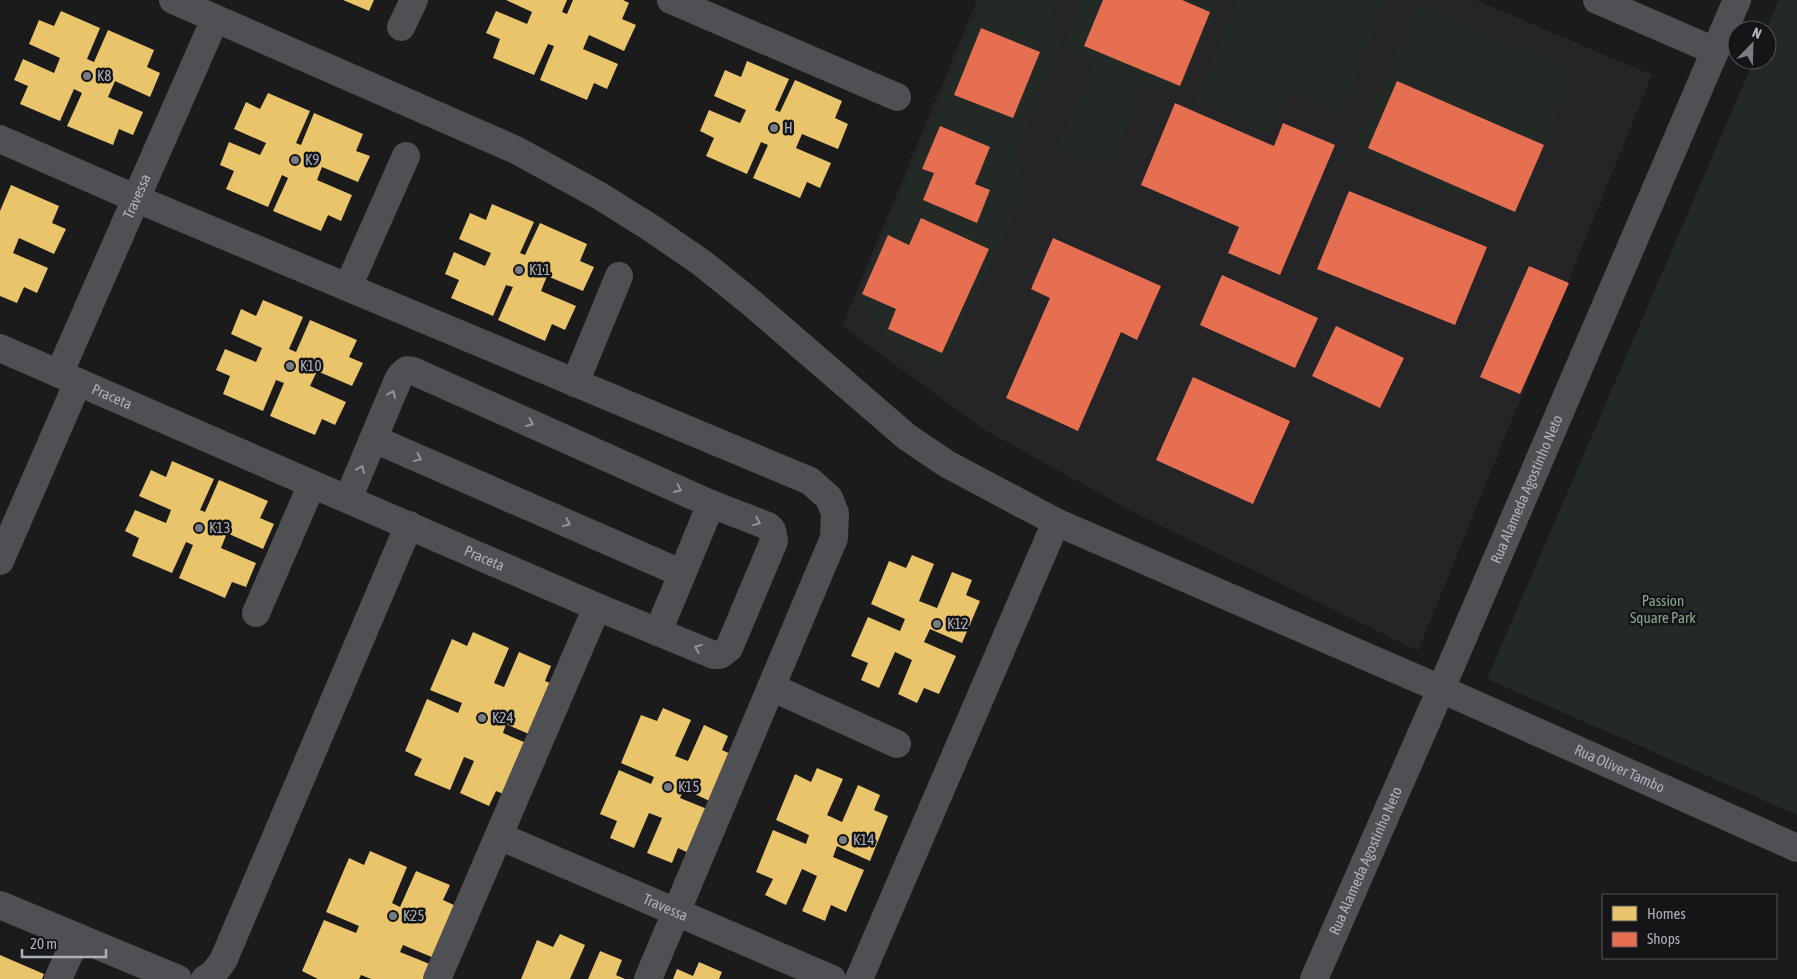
<svg xmlns="http://www.w3.org/2000/svg" width="1797" height="979" font-family="'Asap Condensed',sans-serif">
<rect width="100%" height="100%" fill="#1b1b1b"/>
<path fill="#252527" d="M 977,0 L 1476,0 L 1652,75 L 1418,651 L 1133,512 L 983,429 L 842,326 Z"/>
<path fill="#232a25" d="M 982,0 L 1056,0 L 1053,8 L 1061,49 L 1017,148 L 1023,195 L 940,372 L 893,342 L 856,299 Z
M 1084,0 L 1219,0 L 1179,95 L 1147,81 L 1109,169 L 1057,147 L 1095,60 L 1064,46 Z
M 1238,0 L 1388,0 L 1339,114 L 1288,92 L 1270,135 L 1194,102 Z
M 1779,0 L 1797,0 L 1797,815 L 1487,679 L 1754,60 L 1767,60 L 1766,30 Z
M 1417,3 L 1575,72 L 1515,212 L 1503,207 L 1500,212 L 1354,149 Z"/>
<path fill="#e9c46a" d="M 343,0 L 374,0 L 369,11 Z
M 506,0 L 567,0 L 562,12 L 567,14 L 573,0 L 623,0 L 629,3 L 622,19 L 636,25 L 624,51 L 589,35 L 583,49 L 618,64 L 607,89 L 594,83 L 587,100 L 540,80 L 554,46 L 548,44 L 534,75 L 493,58 L 500,39 L 486,33 L 496,11 L 527,24 L 532,12 Z
M 61,11 L 100,28 L 87,59 L 94,62 L 108,30 L 154,50 L 147,67 L 160,73 L 150,97 L 115,81 L 108,97 L 143,112 L 133,135 L 119,129 L 113,145 L 67,126 L 82,93 L 74,89 L 60,121 L 20,104 L 28,86 L 14,80 L 23,59 L 54,73 L 60,58 L 29,44 L 39,20 L 54,26 Z
M 747,61 L 789,79 L 775,110 L 780,112 L 795,80 L 842,101 L 835,118 L 848,124 L 838,149 L 802,134 L 796,148 L 831,163 L 820,188 L 807,182 L 800,198 L 753,178 L 768,145 L 761,142 L 747,174 L 706,156 L 714,138 L 700,131 L 709,110 L 740,123 L 746,110 L 714,96 L 725,70 L 741,77 Z
M 268,93 L 310,111 L 296,143 L 301,145 L 314,113 L 363,134 L 356,151 L 370,156 L 358,182 L 322,167 L 317,180 L 352,195 L 341,221 L 328,215 L 321,231 L 273,211 L 288,178 L 282,175 L 268,207 L 226,189 L 234,171 L 220,165 L 229,142 L 260,155 L 266,143 L 234,129 L 246,102 L 260,109 Z
M 11,185 L 59,206 L 52,223 L 66,229 L 54,254 L 19,238 L 13,253 L 48,268 L 37,293 L 24,287 L 17,303 L 0,296 L 0,211 Z
M 492,204 L 534,222 L 520,253 L 525,255 L 540,223 L 587,244 L 580,261 L 594,267 L 583,291 L 547,276 L 541,291 L 576,306 L 565,330 L 552,324 L 545,341 L 498,320 L 513,287 L 506,285 L 493,316 L 451,298 L 459,280 L 445,274 L 454,252 L 485,266 L 491,253 L 459,239 L 470,213 L 486,220 Z
M 263,300 L 303,317 L 289,349 L 296,352 L 310,320 L 357,340 L 349,357 L 363,363 L 352,386 L 317,371 L 310,386 L 346,402 L 335,425 L 322,419 L 315,435 L 270,416 L 284,383 L 276,380 L 263,411 L 223,394 L 230,376 L 216,370 L 225,349 L 256,362 L 262,348 L 231,334 L 241,309 L 256,316 Z
M 172,461 L 214,479 L 200,510 L 205,512 L 219,480 L 268,501 L 260,518 L 274,524 L 263,549 L 227,533 L 221,548 L 256,563 L 246,587 L 232,582 L 225,598 L 179,578 L 193,545 L 186,542 L 172,573 L 132,556 L 139,538 L 125,531 L 135,510 L 166,523 L 171,510 L 139,496 L 151,470 L 166,477 Z
M 912,555 L 934,564 L 919,601 L 937,608 L 952,572 L 972,580 L 966,595 L 980,601 L 962,643 L 930,629 L 924,642 L 956,656 L 939,694 L 924,688 L 917,703 L 898,694 L 912,660 L 895,652 L 879,688 L 861,680 L 868,663 L 851,656 L 868,617 L 900,631 L 905,619 L 871,604 L 889,561 L 906,568 Z
M 473,632 L 509,648 L 494,683 L 504,687 L 519,652 L 551,666 L 545,681 L 560,687 L 538,738 L 506,724 L 503,733 L 533,746 L 511,797 L 496,791 L 489,806 L 460,793 L 474,761 L 464,757 L 450,790 L 414,775 L 422,759 L 405,751 L 427,699 L 458,713 L 462,703 L 430,690 L 452,639 L 467,646 Z
M 663,708 L 691,720 L 675,756 L 688,761 L 704,725 L 728,736 L 722,750 L 737,757 L 716,804 L 684,789 L 680,798 L 712,811 L 693,855 L 678,848 L 672,863 L 647,853 L 662,818 L 649,813 L 634,848 L 610,838 L 617,821 L 600,814 L 619,770 L 651,784 L 654,777 L 621,763 L 641,715 L 657,721 Z
M 817,768 L 843,779 L 827,815 L 842,822 L 858,785 L 880,795 L 874,810 L 888,816 L 870,861 L 837,846 L 833,857 L 864,870 L 846,912 L 831,905 L 825,921 L 802,911 L 817,876 L 802,869 L 786,905 L 765,895 L 773,879 L 756,872 L 773,830 L 806,844 L 809,835 L 776,820 L 795,774 L 811,782 Z
M 370,851 L 407,867 L 392,903 L 400,907 L 416,871 L 450,885 L 443,900 L 456,906 L 434,958 L 403,945 L 400,952 L 432,965 L 426,979 L 371,979 L 361,975 L 359,979 L 318,979 L 302,971 L 324,920 L 356,933 L 359,926 L 326,912 L 349,858 L 364,865 Z
M 560,934 L 585,945 L 570,979 L 521,979 L 537,940 L 553,947 Z
M 600,951 L 622,960 L 616,975 L 625,979 L 588,979 Z
M 0,955 L 44,974 L 42,979 L 0,979 Z
M 699,962 L 722,972 L 719,979 L 673,979 L 677,969 L 693,976 Z"/>
<path fill="#e76f51" d="M 1103,0 L 1182,0 L 1210,12 L 1180,86 L 1084,46 Z
M 981,28 L 1040,52 L 1013,118 L 954,95 Z
M 1397,81 L 1544,145 L 1515,212 L 1368,148 Z
M 1175,103 L 1274,146 L 1283,123 L 1335,145 L 1280,275 L 1228,253 L 1239,227 L 1141,185 Z
M 940,126 L 990,147 L 975,184 L 990,190 L 977,223 L 923,200 L 934,173 L 922,169 Z
M 1349,191 L 1487,247 L 1455,325 L 1317,269 Z
M 921,218 L 989,249 L 942,353 L 888,329 L 896,309 L 862,294 L 888,235 L 909,245 Z
M 1053,238 L 1161,286 L 1137,340 L 1121,332 L 1078,431 L 1006,398 L 1050,298 L 1031,289 Z
M 1529,266 L 1569,283 L 1520,394 L 1480,377 Z
M 1222,275 L 1318,318 L 1295,368 L 1200,325 Z
M 1336,326 L 1404,358 L 1380,408 L 1312,376 Z
M 1193,377 L 1290,421 L 1253,504 L 1156,460 Z"/>
<g fill="none" stroke-linecap="round" stroke-linejoin="round">
<g stroke="#4f5054" stroke-width="28">
<path id="s1" d="M 173,0 L 516,150 L 600,196 L 651,228 L 702,263 L 748,300 L 907,437 L 947,464 L 1056,522 L 1441,689 L 1797,848"/>
<path d="M 671,0 L 897,97"/>
<path d="M 1597,0 L 1715,51"/>
<path d="M 401,27 L 414,0"/>
<path d="M 0,139 L 137,199 L 810,481 L 829,498 L 835,513 L 834,538 L 648,979"/>
<path d="M 348,287 L 406,156"/>
<path id="s2" d="M 0,348 L 312,484 L 597,607 L 714,655 L 720,655 L 729,648 L 774,541 L 772,530 L 768,526 L 711,504 L 413,371 L 407,370 L 401,375 L 398,380 L 348,499"/>
<path id="s3" d="M 59,374 L 215,19"/>
<path d="M 575,383 L 619,276"/>
<path d="M 374,439 L 681,573"/>
<path d="M 0,561 L 78,382"/>
<path d="M 256,613 L 312,484"/>
<path d="M 658,632 L 711,504"/>
<path d="M 771,687 L 897,744"/>
<path id="s4" d="M 499,836 L 832,979"/>
<path d="M 0,905 L 178,979"/>
<path d="M 58,979 L 77,937"/>
<path d="M 205,979 L 213,974 L 223,961 L 409,525"/>
<path d="M 437,979 L 597,607"/>
<path d="M 859,979 L 1056,522"/>
<path id="s5" d="M 1314,979 L 1441,689 L 1737,0"/>
</g>
</g>
<defs><path id="oneway-chevron" d="M-2-3.5L2.5 0L-2 3.5" fill="none" stroke-width="1.6" stroke-linecap="round" stroke-linejoin="round" transform="scale(1.25)"/></defs>
<g stroke="#91939c">
<use href="#oneway-chevron" transform="translate(392 394) rotate(-68)"/>
<use href="#oneway-chevron" transform="translate(530 423) rotate(24)"/>
<use href="#oneway-chevron" transform="translate(418 458) rotate(24)"/>
<use href="#oneway-chevron" transform="translate(361 469) rotate(-67)"/>
<use href="#oneway-chevron" transform="translate(678 489) rotate(24)"/>
<use href="#oneway-chevron" transform="translate(757 522) rotate(22)"/>
<use href="#oneway-chevron" transform="translate(567 523) rotate(24)"/>
<use href="#oneway-chevron" transform="translate(698 648) rotate(-158)"/>
</g>
<g fill="#7a7c83" stroke="#151517" stroke-width="2">
<circle cx="87" cy="76" r="5"/>
<circle cx="774" cy="128" r="5"/>
<circle cx="295" cy="160" r="5"/>
<circle cx="519" cy="270" r="5"/>
<circle cx="290" cy="366" r="5"/>
<circle cx="199" cy="528" r="5"/>
<circle cx="937" cy="624" r="5"/>
<circle cx="482" cy="718" r="5"/>
<circle cx="668" cy="787" r="5"/>
<circle cx="843" cy="840" r="5"/>
<circle cx="393" cy="916" r="5"/>
</g>
<g text-anchor="middle" stroke-width="5" stroke-linejoin="round" paint-order="stroke">
<g font-size="15" fill="#adb0bb" stroke="#151517" text-anchor="start">
<text x="97" y="81">K8</text>
<text x="784" y="133">H</text>
<text x="305" y="165">K9</text>
<text x="529" y="275">K11</text>
<text x="300" y="371">K10</text>
<text x="209" y="533">K13</text>
<text x="947" y="629">K12</text>
<text x="492" y="723">K24</text>
<text x="678" y="792">K15</text>
<text x="853" y="845">K14</text>
<text x="403" y="921">K25</text>
</g>
<g font-size="15" fill="#adb0bb" stroke="#151517">
<text dy="5" stroke="none"><textPath href="#s3" startOffset="194">Travessa</textPath></text>
<text dy="5" stroke="none"><textPath href="#s2" startOffset="122">Praceta</textPath></text>
<text dy="5" stroke="none"><textPath href="#s5" startOffset="534">Rua Alameda Agostinho Neto</textPath></text>
<text dy="5" stroke="none"><textPath href="#s2" startOffset="528">Praceta</textPath></text>
<text dy="5" stroke="none"><textPath href="#s1" startOffset="1648">Rua Oliver Tambo</textPath></text>
<text dy="5" stroke="none"><textPath href="#s5" startOffset="129">Rua Alameda Agostinho Neto</textPath></text>
<text dy="5" stroke="none"><textPath href="#s4" startOffset="181">Travessa</textPath></text>
</g>
<g font-size="15" fill="#86a58b" stroke="#151517">
<text x="1663" y="606">Passion<tspan x="1663" dy="17">Square Park</tspan></text>
</g>
</g>
<rect x="1602" y="894" width="175" height="65" fill="#151517" stroke="#525359"/>
<rect x="1612" y="906" width="25" height="15" fill="#e9c46a" stroke="#525359"/>
<text x="1647" y="919" font-size="15" fill="#adb0bb">Homes</text>
<rect x="1612" y="932" width="25" height="15" fill="#e76f51" stroke="#525359"/>
<text x="1647" y="944" font-size="15" fill="#adb0bb">Shops</text>
<g transform="translate(1752 45) rotate(23)"><circle r="24" fill="#151517" stroke="#525359"/>
<path d="M0-4L9 19L0 12L-9 19Z" fill="#7a7c83"/>
<text y="-8" font-size="14" font-weight="bold" text-anchor="middle" fill="#adb0bb">N</text>
</g>
<path d="M22 949v8h84v-8" fill="none" stroke="#adb0bb" stroke-width="2.5"/>
<text x="30" y="949" font-size="15" fill="#adb0bb" stroke="#151517" stroke-width="4" paint-order="stroke">20 m</text>
</svg>
